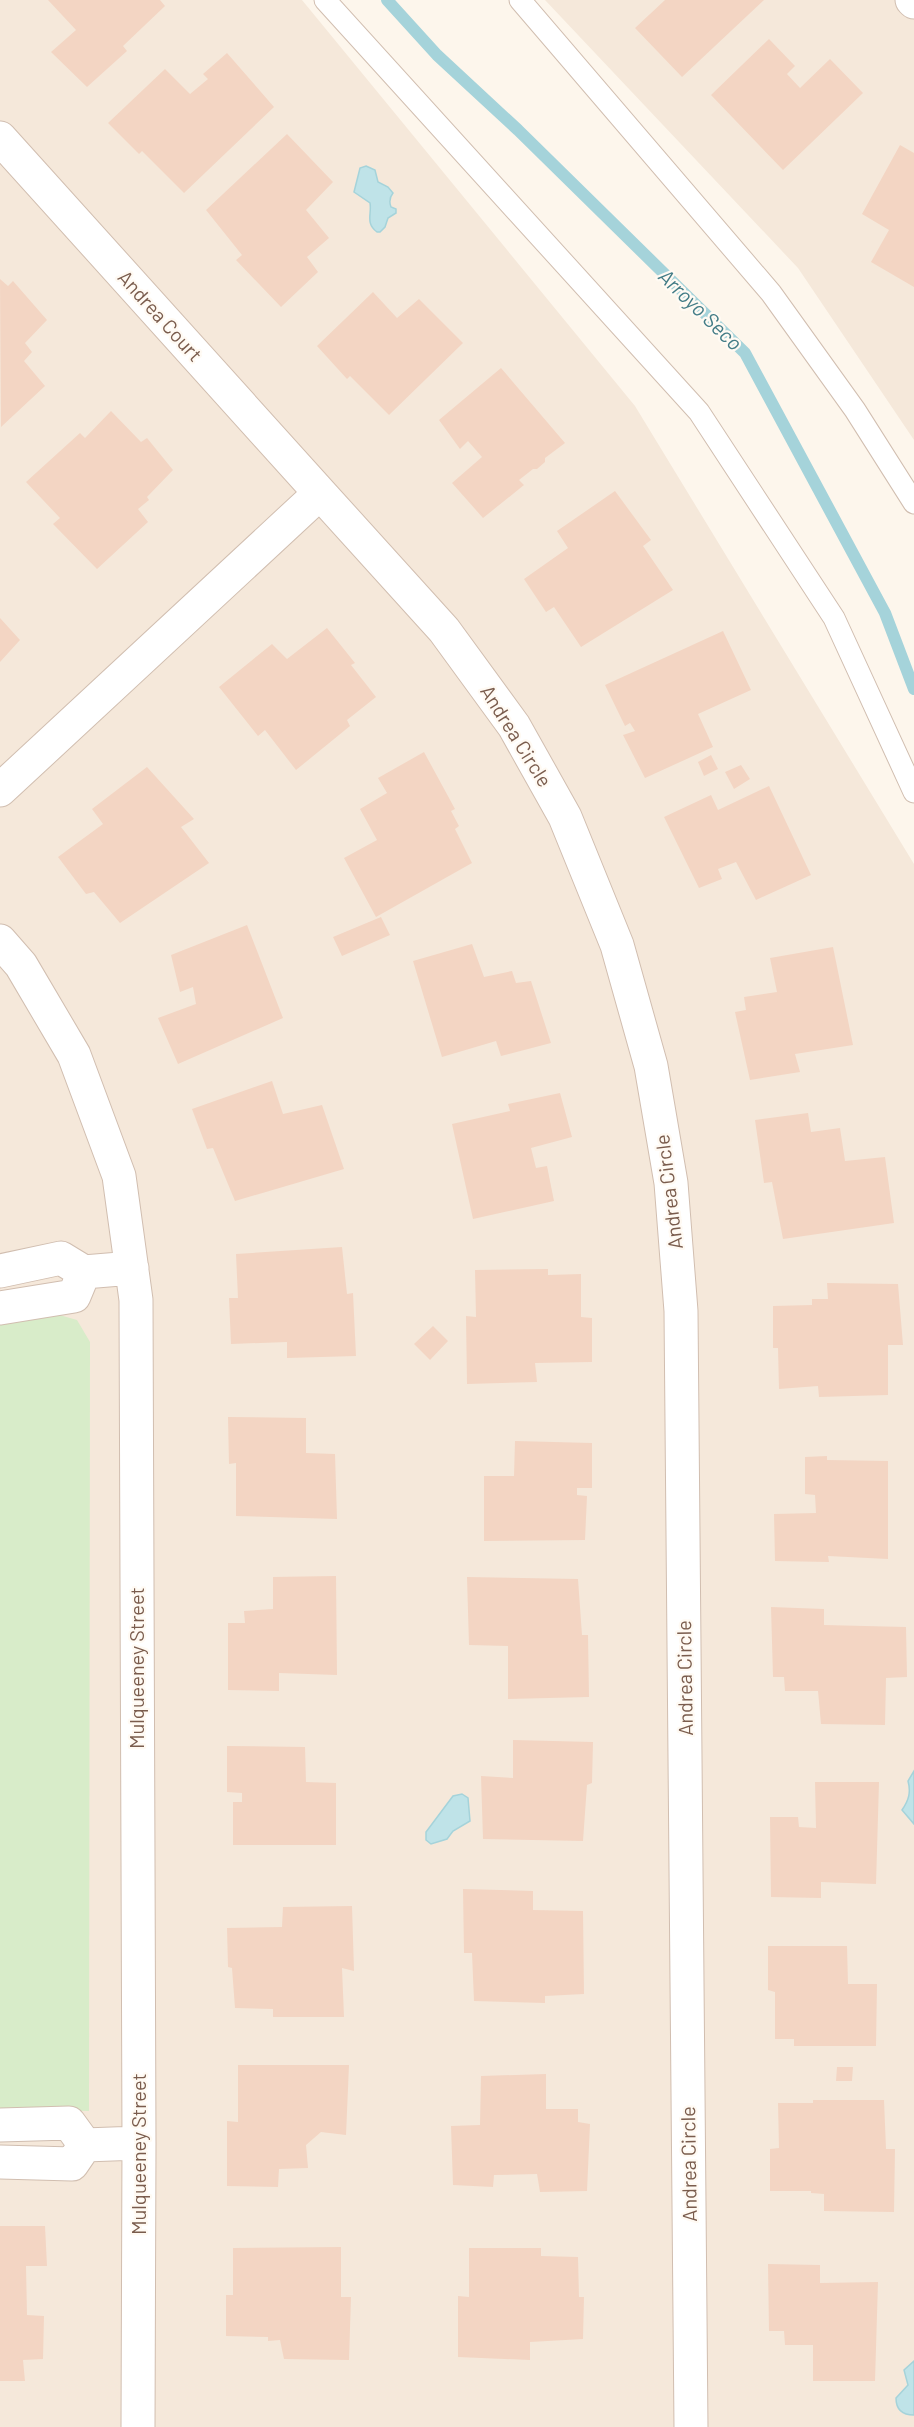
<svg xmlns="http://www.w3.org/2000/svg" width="914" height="2427" font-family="Barlow,sans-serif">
<rect width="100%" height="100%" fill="#fdf6ec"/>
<path fill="#f5e8da" d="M 0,0 L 302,0 L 635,406 L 914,864 L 914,2427 L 0,2427 Z
M 545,0 L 914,0 L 914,440 L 798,268 Z"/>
<path fill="#d8ecc9" d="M 56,1314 L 77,1320 L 90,1342 L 89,2111 L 0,2110 L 0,1323 Z"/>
<path fill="#bfe3e8" stroke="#a5d3da" stroke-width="1.5" d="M 366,166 L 375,170 L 378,182 L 388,187 L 393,193 C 389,198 389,202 391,207 L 396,209 L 396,213 L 388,218 L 385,227 L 380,232 L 377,232 C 365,223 372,214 370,203 L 354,192 L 360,168 Z
M 914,1771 L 914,1824 L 902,1810 C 909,1800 911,1792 908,1781 Z
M 462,1794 L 468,1798 L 470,1821 L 453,1831 L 447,1839 L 431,1844 L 426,1840 L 426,1832 L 453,1796 Z
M 914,2361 L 914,2415 C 902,2415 896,2410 896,2398 L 908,2385 L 904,2370 Z"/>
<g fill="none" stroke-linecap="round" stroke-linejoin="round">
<path stroke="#a5d3da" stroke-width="12" d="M 387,0 L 437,55 L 518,130 L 745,353 L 885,613 L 914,689"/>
</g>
<path fill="#f3d5c3" d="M 48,0 L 160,0 L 165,6 L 123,46 L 127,51 L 87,87 L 51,52 L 76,30 Z
M 665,0 L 764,0 L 682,77 L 635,28 Z
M 769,39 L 795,66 L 787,74 L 800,88 L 830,59 L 863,93 L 783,170 L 711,95 Z
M 227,53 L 274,107 L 184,193 L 142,151 L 139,154 L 108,123 L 165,69 L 190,94 L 208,79 L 203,74 Z
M 287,134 L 333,182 L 306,210 L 329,238 L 307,257 L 318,272 L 281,307 L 236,260 L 242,255 L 206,210 Z
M 900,145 L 914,153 L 914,287 L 871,262 L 889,230 L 862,214 Z
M 0,279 L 8,286 L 13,281 L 47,320 L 25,343 L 32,352 L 24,361 L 45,386 L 1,427 Z
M 373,292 L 397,318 L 419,299 L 463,343 L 389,415 L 350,376 L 347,379 L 317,346 Z
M 501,368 L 565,443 L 545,458 L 545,462 L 537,469 L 533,469 L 519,480 L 524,485 L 483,518 L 452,483 L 482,457 L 468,441 L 460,449 L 439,420 Z
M 111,411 L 141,442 L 147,438 L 173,470 L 147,497 L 149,500 L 138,509 L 148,522 L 97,569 L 53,524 L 60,518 L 26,482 L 80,433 L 85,438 Z
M 615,491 L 651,540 L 643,546 L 673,590 L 581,647 L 554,607 L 546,612 L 524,579 L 568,548 L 557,531 Z
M 0,618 L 20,640 L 0,662 Z
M 327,628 L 355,663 L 351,665 L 376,697 L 347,720 L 350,726 L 296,770 L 265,730 L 258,736 L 219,687 L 272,644 L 287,659 Z
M 723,631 L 751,690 L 698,714 L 713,747 L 645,778 L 623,735 L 635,731 L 630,723 L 625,726 L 605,685 Z
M 424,752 L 455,809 L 451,811 L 459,826 L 455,829 L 472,863 L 376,917 L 344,858 L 377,840 L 360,809 L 387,793 L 378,778 Z
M 711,755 L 718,769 L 704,776 L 698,762 Z
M 741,765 L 750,779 L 734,789 L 725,772 Z
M 147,767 L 194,819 L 181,827 L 209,863 L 120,923 L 94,892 L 86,894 L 58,857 L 103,824 L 92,809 Z
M 769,786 L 811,875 L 756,900 L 736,862 L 718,869 L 722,879 L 699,888 L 664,817 L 711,795 L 718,810 Z
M 381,917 L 390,935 L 342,956 L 333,937 Z
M 247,925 L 283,1018 L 178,1064 L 158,1018 L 196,1004 L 193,987 L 180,992 L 171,955 Z
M 472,944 L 484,977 L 512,971 L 516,983 L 531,981 L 551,1043 L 501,1056 L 496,1041 L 442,1057 L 413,961 Z
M 833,947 L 853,1045 L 795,1054 L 800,1072 L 750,1080 L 735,1012 L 746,1010 L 744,997 L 777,992 L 770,958 Z
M 272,1081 L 283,1114 L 322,1105 L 344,1169 L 235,1201 L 213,1148 L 207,1149 L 192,1109 Z
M 560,1093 L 572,1137 L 531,1148 L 536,1168 L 547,1166 L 554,1201 L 473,1219 L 452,1124 L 510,1111 L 508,1104 Z
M 808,1113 L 811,1132 L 840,1128 L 845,1161 L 885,1157 L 894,1223 L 783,1239 L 772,1182 L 764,1183 L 755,1120 Z
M 342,1247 L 347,1294 L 353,1293 L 356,1356 L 287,1358 L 287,1342 L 231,1344 L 229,1298 L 238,1298 L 236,1254 Z
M 548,1269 L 548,1275 L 581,1274 L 581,1317 L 592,1318 L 592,1362 L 535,1363 L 537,1382 L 467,1384 L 466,1316 L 476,1317 L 475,1270 Z
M 827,1283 L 898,1284 L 903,1345 L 888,1345 L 888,1395 L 819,1397 L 818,1386 L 779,1389 L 778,1348 L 773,1348 L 773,1306 L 812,1305 L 812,1299 L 828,1299 Z
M 433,1326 L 448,1341 L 430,1360 L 414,1344 Z
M 228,1417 L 306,1418 L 306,1453 L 335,1454 L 337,1519 L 236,1516 L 236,1463 L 229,1464 Z
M 515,1441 L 592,1443 L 592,1488 L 577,1488 L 577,1495 L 587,1496 L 585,1540 L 484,1541 L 484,1476 L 514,1476 Z
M 827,1456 L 827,1460 L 888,1461 L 888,1559 L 828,1556 L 829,1562 L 775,1561 L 774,1514 L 816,1513 L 815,1495 L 805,1494 L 805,1457 Z
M 336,1576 L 337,1675 L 279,1673 L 279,1691 L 228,1690 L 228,1623 L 245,1623 L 244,1611 L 273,1609 L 273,1577 Z
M 467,1577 L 578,1579 L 582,1635 L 588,1635 L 589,1697 L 508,1699 L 508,1646 L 469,1645 Z
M 771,1607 L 824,1609 L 824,1625 L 906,1627 L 907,1677 L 886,1678 L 885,1725 L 821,1724 L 818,1691 L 785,1691 L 784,1677 L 773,1677 Z
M 513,1740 L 593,1742 L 592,1783 L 587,1785 L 583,1841 L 483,1839 L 481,1776 L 513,1778 Z
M 227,1746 L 305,1747 L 306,1782 L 336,1783 L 336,1845 L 233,1845 L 233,1802 L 242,1802 L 242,1793 L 227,1792 Z
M 815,1782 L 879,1782 L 876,1884 L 821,1882 L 821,1898 L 771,1897 L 770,1817 L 798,1817 L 799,1827 L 816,1828 Z
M 463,1889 L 533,1891 L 533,1910 L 583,1911 L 584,1994 L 545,1996 L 545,2003 L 474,2001 L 472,1953 L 464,1953 Z
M 352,1906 L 354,1971 L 342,1968 L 344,2017 L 273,2017 L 273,2009 L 235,2008 L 232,1968 L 228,1967 L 227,1928 L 282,1927 L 283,1907 Z
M 768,1946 L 847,1946 L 848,1984 L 877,1984 L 876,2046 L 794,2046 L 794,2039 L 775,2039 L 775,1992 L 768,1990 Z
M 238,2065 L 349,2065 L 346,2135 L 321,2132 L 306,2145 L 308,2168 L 279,2169 L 278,2187 L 227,2186 L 227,2121 L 238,2122 Z
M 837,2067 L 853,2067 L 852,2081 L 836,2081 Z
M 546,2074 L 546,2109 L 578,2109 L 578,2122 L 590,2124 L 587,2191 L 540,2192 L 537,2174 L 494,2175 L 493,2187 L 453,2185 L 451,2126 L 480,2125 L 481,2076 Z
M 813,2100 L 884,2100 L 886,2149 L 895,2149 L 894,2212 L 824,2211 L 824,2194 L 811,2193 L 811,2191 L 770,2191 L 770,2149 L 779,2148 L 778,2103 L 813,2103 Z
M 0,2226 L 45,2226 L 47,2266 L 26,2266 L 27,2315 L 44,2316 L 43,2359 L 23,2360 L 25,2381 L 0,2381 Z
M 341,2247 L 341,2297 L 351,2297 L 349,2360 L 284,2359 L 280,2340 L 268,2341 L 268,2337 L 226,2336 L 226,2295 L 233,2295 L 233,2248 Z
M 469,2248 L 541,2248 L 541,2256 L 578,2257 L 579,2297 L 584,2297 L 583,2339 L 530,2342 L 530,2360 L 458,2357 L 458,2296 L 469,2297 Z
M 768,2264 L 820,2265 L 820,2283 L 878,2282 L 875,2381 L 813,2381 L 813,2345 L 785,2345 L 784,2331 L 769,2331 Z"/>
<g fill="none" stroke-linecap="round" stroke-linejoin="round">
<g stroke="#d1beb0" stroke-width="23">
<path id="lane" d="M 325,0 L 699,412 L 834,618 L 914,792
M 520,0 L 771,293 L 855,410 L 914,503"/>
</g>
<g stroke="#d1beb0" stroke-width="35">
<path id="street" d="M 912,0 L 914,2
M 0,138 L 320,493
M 0,790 L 320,493 L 444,630 L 514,726 L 565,817 L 617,945 L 651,1066 L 671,1183 L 681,1311 L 691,2427
M 0,941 L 21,965 L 74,1055 L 119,1176 L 136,1300 L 139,2143 L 138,2427
M 0,1271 L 61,1258 L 84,1272 L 132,1268
M 0,1308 L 74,1296 L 84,1272
M 0,2125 L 69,2123 L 85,2145
M 85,2145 L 139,2143
M 0,2162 L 72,2164 L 85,2145"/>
</g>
<use href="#lane" stroke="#fff" stroke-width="21"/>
<use href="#street" stroke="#fff" stroke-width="33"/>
</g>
<g text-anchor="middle" stroke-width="4.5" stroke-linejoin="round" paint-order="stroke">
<g font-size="20" fill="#7a5c4d" stroke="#fffaf3">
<text transform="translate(160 316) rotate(48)" y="7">Andrea Court</text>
<text transform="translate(516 736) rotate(58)" y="7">Andrea Circle</text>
<text transform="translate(669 1192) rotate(-97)" y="7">Andrea Circle</text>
<text transform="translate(137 1668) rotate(-90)" y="7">Mulqueeney Street</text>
<text transform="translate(685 1678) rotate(-91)" y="7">Andrea Circle</text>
<text transform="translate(139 2154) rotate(-90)" y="7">Mulqueeney Street</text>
<text transform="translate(689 2164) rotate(-91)" y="7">Andrea Circle</text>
</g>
<g font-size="21" font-style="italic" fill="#437c86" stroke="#fffaf3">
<text transform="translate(700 310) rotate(44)" y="7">Arroyo Seco</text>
</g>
</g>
</svg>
